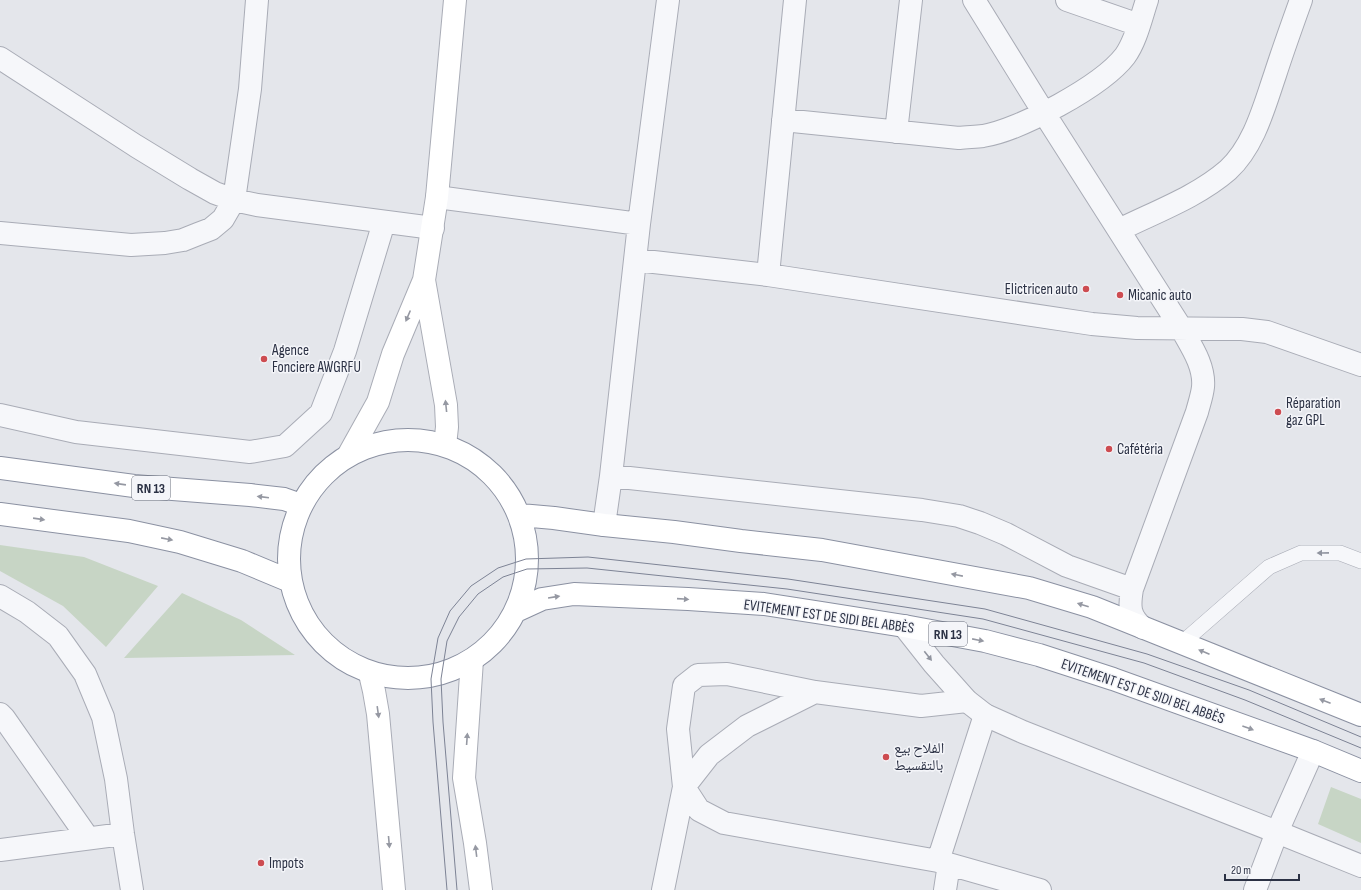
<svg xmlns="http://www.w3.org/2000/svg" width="1361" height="890" font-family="'Sofia Sans Condensed','Noto Naskh Arabic',sans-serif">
<rect width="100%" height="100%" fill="#e4e6eb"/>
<path fill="#c7d5c5" d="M 0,545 L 84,557 L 158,586 L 106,647 L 63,606 L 0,571 Z
M 182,593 L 241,620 L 295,655 L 124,658 Z
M 1331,787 L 1361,799 L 1361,843 L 1318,824 Z"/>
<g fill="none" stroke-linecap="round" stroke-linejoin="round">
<g stroke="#a9acb6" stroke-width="16">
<path id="service" d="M 1182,643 L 1269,567 L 1301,553 L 1340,553 L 1361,561"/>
</g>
<g stroke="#a9acb6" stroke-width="24">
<path id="minor" d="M 974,0 L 1044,113 L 1181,328 C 1191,346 1205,366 1203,387 C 1202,396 1199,404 1197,412 L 1132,589 C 1129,607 1129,616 1143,628
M 1067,0 L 1139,25
M 0,58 L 136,146 L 190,179 L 215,193 L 234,200 L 257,205 L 433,228
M 783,120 L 959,138 C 967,137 975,137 983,136 C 1020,130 1102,86 1125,56 C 1136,41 1141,18 1147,0
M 896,132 L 911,0
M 437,197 L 639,224 L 668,0
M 1119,230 C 1155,212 1197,197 1228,170 C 1254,146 1264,107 1275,75 C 1283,50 1292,25 1301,0
M 0,233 L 131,245 L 165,243 L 183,240 L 198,234 L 211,229 L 223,219 L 234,200 L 250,89 L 257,0
M 636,260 L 768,275 L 1092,324 L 1137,328 L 1242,329 L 1267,332 L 1361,365
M 768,275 L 795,0
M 0,415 L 76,432 L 250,452 L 285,446 L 321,413 L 345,351 L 384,222
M 611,476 L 922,510 L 959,516 L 980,523 L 1006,534 L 1067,566 L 1132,589
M 604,525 L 611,476 L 639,224
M 0,596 L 27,612 L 58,636 L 85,674 L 103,717 L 116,779 L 123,834 L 132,890
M 967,701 L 921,706 L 815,692 L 727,674 L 698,675 L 684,686 L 678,729 L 684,787 L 699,810 L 724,823 L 938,861 L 1040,890
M 0,714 L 4,718 L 88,838
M 0,850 L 123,834
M 938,861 L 985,715
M 663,890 L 684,787 L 709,755 L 747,726 L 815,692
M 945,890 L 949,864
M 1255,890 L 1277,832 L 1313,751"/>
</g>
<g stroke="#a9acb6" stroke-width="24">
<path id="tertiary" d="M 904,626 L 934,664 L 967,701 L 985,715 L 1023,732 L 1277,832 L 1361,866"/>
</g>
<g stroke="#a9acb6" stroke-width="24">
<path id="secondary" d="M 424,280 L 446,405 L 447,427 L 445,445
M 349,454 L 378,402 L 393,354 L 424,280 L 437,197 L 455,0
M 472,660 L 464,778 L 475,843 L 481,890
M 370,674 L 374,691 L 378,714 L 394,890"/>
</g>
<g stroke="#8b91a2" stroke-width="24">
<path id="trunk" d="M289 559a119 119 0 1 1 238 0a119 119 0 1 1-238 0Z
M 0,468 L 134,486 L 250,495 L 284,499 L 301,505
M 0,514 L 129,531 L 180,542 L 242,561 L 290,581
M 520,515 L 554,518 L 604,525 L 674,532 L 741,541 L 822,550 L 1029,588 L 1092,607 L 1361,715
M 518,610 L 542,599 L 574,594 L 688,599 L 764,604 L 822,613 L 904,626 L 985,641 L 1039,655 L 1113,679 L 1313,751 L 1361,771"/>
</g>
<use href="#service" stroke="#f6f7fa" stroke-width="15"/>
<use href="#minor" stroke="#f6f7fa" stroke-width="22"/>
<use href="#tertiary" stroke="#f6f7fa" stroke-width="22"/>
<use href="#secondary" stroke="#fff" stroke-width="22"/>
<use href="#trunk" stroke="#fff" stroke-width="22"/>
<path stroke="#7d8395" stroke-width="1" d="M 447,890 L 433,722 L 431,679 L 438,638 L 450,611 L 471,586 L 498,568 L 526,559 L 588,557 L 788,579 L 985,609 L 1147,654 L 1249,690 L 1361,737
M 457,890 L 443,722 L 441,679 L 447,641 L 459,617 L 478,594 L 503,577 L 527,569 L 587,568 L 787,589 L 983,619 L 1144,663 L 1245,700 L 1361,748"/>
</g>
<defs><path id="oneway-solid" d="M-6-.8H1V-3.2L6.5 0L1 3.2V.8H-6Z"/></defs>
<g fill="#9598a2">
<use href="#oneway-solid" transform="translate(408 316) rotate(113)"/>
<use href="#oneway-solid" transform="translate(446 406) rotate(-96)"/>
<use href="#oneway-solid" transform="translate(120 484) rotate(-172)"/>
<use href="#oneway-solid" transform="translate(263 497) rotate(-173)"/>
<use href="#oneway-solid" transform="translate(39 519) rotate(8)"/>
<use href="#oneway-solid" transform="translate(167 539) rotate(11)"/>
<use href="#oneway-solid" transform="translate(957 575) rotate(-169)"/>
<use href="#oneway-solid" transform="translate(554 597) rotate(-9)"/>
<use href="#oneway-solid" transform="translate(683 599) rotate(4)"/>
<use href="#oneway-solid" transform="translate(1083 605) rotate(-162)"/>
<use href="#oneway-solid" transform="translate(978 640) rotate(11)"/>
<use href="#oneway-solid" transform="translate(1204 652) rotate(-157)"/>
<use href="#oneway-solid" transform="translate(1325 701) rotate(-159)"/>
<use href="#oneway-solid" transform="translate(378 712) rotate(82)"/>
<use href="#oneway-solid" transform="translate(1248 728) rotate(20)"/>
<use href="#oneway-solid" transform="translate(467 739) rotate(-86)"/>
<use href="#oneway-solid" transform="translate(389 842) rotate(85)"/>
<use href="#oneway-solid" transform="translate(476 851) rotate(-97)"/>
</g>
<g fill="#90949f">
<use href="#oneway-solid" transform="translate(1323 553) rotate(179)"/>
<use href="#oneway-solid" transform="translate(928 656) rotate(52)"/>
</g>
<g fill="#cd4c51" stroke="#f4f5f9" stroke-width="1.5">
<circle cx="1086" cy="289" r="4"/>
<circle cx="1120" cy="295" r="4"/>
<circle cx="264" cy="359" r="4"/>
<circle cx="1278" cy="412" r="4"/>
<circle cx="1109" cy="449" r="4"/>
<circle cx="886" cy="757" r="4"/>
<circle cx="261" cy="863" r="4"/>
</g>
<g text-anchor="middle" stroke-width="3" stroke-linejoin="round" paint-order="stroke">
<g fill="#f4f5f9" stroke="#676c7a" stroke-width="1">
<rect x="132" y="476" width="38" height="24" rx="3"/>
<rect x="929" y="622" width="38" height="24" rx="3"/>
</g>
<g font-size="14" font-weight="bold" fill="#2b3144">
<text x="151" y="493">RN 13</text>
<text x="948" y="639">RN 13</text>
</g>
<g font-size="15" fill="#2b3144" stroke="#f4f5f9" text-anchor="start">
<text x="1078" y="294" text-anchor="end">Elictricen auto</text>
<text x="1128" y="300">Micanic auto</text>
<text x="272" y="355">Agence<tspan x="272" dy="17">Fonciere AWGRFU</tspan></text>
<text x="1286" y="408">Réparation<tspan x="1286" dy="17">gaz GPL</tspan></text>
<text x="1117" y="454">Cafétéria</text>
<text x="894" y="753">الفلاح بيع<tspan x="894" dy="17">بالتقسيط</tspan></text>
<text x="269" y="868">Impots</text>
</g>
<g font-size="15" fill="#2b3144" stroke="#f4f5f9">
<text transform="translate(829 616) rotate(8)" y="5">EVITEMENT EST DE SIDI BEL ABBÈS</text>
<text transform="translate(1143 691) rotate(19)" y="5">EVITEMENT EST DE SIDI BEL ABBÈS</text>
</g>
</g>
<path d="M1225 874v6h74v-6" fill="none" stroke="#2b3144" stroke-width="2"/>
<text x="1231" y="874" font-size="12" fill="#2b3144" stroke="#f4f5f9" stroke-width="3" paint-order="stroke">20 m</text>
</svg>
